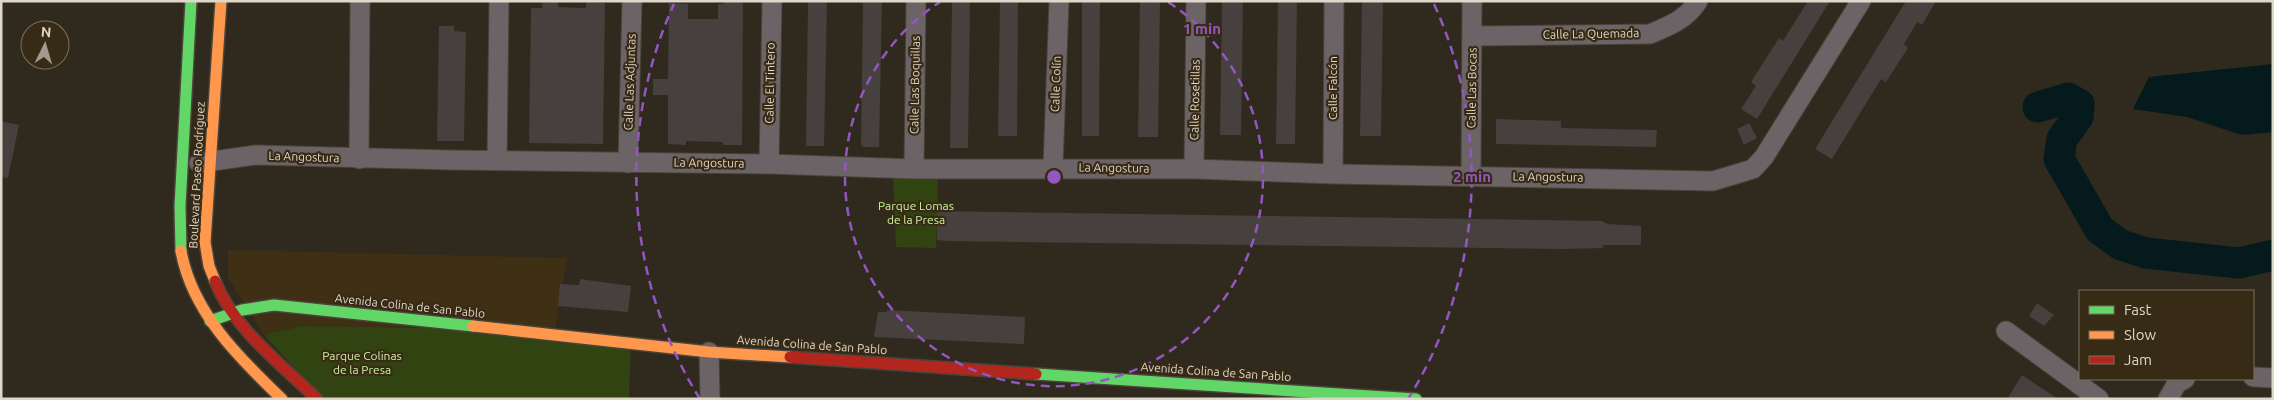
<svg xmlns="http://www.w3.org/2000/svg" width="2274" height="400" font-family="Ubuntu,sans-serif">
<rect width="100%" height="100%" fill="#30291e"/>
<path fill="#3f2f15" d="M 228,250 L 567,258 L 555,330 L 302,326 L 264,335 L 228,278 Z"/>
<path fill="#324312" d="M 893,179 L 938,179 L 936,248 L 896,247 Z
M 302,326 L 555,330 L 631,337 L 629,399 L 322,399 L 264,335 Z"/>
<path fill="#041a1c" d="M 2273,64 L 2273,132 L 2242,135 L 2187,117 L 2133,109 L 2149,77 Z"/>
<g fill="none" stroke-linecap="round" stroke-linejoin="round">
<path stroke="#041a1c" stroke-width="31" d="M 2038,107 L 2068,98 L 2079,104 L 2078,117 L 2062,139 L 2059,159 L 2100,230 L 2121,245 L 2146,253 L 2239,263 L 2273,255"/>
</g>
<path fill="#46403e" d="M 543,1 L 558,1 L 558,7 L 586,8 L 586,2 L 605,3 L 603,144 L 529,143 L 531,8 L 542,8 Z
M 725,1 L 743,1 L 742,145 L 723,145 L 723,142 L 686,141 L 686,145 L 668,144 L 668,95 L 653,95 L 653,79 L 668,79 L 669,3 L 688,4 L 688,19 L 718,19 L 718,4 L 724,4 Z
M 808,1 L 827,1 L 824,146 L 806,146 Z
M 863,1 L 882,1 L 879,147 L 863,147 L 861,144 Z
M 952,1 L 970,1 L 968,148 L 950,148 Z
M 1000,1 L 1018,1 L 1017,136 L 998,136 Z
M 1082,1 L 1100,1 L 1099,136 L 1082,136 Z
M 1140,1 L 1160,1 L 1158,137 L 1138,137 Z
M 1222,1 L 1243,1 L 1241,135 L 1220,135 Z
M 1278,1 L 1297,1 L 1295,144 L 1276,144 Z
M 1362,1 L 1383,1 L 1381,136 L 1360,136 Z
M 1808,1 L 1830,1 L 1757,119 L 1741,109 L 1756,86 L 1751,82 L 1779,38 L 1783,41 Z
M 1906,1 L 1936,1 L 1922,25 L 1917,22 L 1904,44 L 1908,48 L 1886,82 L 1881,79 L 1832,159 L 1815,149 Z
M 439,26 L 454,26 L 454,31 L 466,32 L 464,141 L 437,141 Z
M 1496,119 L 1561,121 L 1561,128 L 1657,130 L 1656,147 L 1496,144 Z
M 1,121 L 19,125 L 8,178 L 1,177 Z
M 1749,123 L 1757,138 L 1744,145 L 1737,129 Z
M 937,211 L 1602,221 L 1608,224 L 1641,226 L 1641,245 L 1603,245 L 1603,248 L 1563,249 L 947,241 L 937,240 Z
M 580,279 L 631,286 L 628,312 L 558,306 L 560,284 L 579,285 Z
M 2037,303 L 2054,315 L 2044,326 L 2029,316 Z
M 887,310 L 1025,317 L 1024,344 L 874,337 L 878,312 L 887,312 Z
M 2022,375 L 2058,399 L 2007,399 Z"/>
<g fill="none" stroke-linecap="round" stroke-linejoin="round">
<g stroke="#4a443b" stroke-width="21">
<path id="street" d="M 1472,36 L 1650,34 C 1669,26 1687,19 1698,1
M 359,159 L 360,1
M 497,161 L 499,1
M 199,163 L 256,155 L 450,160 L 769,164 L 914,169 L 1194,169 L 1333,174 L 1713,181 L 1753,169 L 1764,157 L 1861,1
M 628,163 L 632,1
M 769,164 L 772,1
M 1053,167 L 1059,1
M 914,169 L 916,1
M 1194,169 L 1196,1
M 1333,174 L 1334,1
M 1471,175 L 1472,1
M 2006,331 L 2099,399
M 709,352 L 710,399
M 2253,377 L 2273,378
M 2168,399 L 2177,383 L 2185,379"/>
</g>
<g stroke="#4a443b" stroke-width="14">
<path id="fast" d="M 181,251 L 180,206 L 191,1
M 210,321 L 242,310 L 274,305 L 473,326
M 1036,374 L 1416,399"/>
</g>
<g stroke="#4a443b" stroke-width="14">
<path id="slow" d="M 181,251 C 192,312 239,358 282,399
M 215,281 L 209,266 L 205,242 L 221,1
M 473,326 L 709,352 L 790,357"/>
</g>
<g stroke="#4a443b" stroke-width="14">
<path id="jam" d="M 215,281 C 234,329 281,364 317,399
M 790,357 L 1036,374"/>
</g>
<use href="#street" stroke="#6c6366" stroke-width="19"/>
<use href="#fast" stroke="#63d668" stroke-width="11"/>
<use href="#slow" stroke="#ff974d" stroke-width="11"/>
<use href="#jam" stroke="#b3261e" stroke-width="11"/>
</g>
<g fill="none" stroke="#9457c2" stroke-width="2.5" stroke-dasharray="9 6">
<path d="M1168 2A209 209 0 1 1 940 2"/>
<path d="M700 399A418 418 0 0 1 674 4M1434 4A418 418 0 0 1 1408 399"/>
</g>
<g text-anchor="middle" stroke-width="4.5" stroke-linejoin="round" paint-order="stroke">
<g font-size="12" fill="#dfd7ca" stroke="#382b16">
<text transform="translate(1591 34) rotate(-1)" y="4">Calle La Quemada</text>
<text transform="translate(630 82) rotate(-88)" y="4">Calle Las Adjuntas</text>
<text transform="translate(770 83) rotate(-89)" y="4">Calle El Tintero</text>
<text transform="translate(1056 84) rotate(-88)" y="4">Calle Colín</text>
<text transform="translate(915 85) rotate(-89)" y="4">Calle Las Boquillas</text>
<text transform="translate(1333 88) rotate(-90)" y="4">Calle Falcón</text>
<text transform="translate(1472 88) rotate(-89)" y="4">Calle Las Bocas</text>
<text transform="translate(1195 100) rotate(-89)" y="4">Calle Rosetillas</text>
<text transform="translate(304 157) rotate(2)" y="4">La Angostura</text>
<text transform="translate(709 163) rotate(1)" y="4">La Angostura</text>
<text transform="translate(1114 168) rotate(1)" y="4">La Angostura</text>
<text transform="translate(197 175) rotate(-87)" y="4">Boulevard Paseo Rodríguez</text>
<text transform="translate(1548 177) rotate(1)" y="4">La Angostura</text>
<text transform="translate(410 306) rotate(6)" y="4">Avenida Colina de San Pablo</text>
<text transform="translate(812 345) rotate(4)" y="4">Avenida Colina de San Pablo</text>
<text transform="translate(1216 372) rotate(4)" y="4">Avenida Colina de San Pablo</text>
</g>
<g font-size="12" fill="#cbf19f" stroke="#382b16">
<text x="916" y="210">Parque Lomas<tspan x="916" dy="14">de la Presa</tspan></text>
<text x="362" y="360">Parque Colinas<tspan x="362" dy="14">de la Presa</tspan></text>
</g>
</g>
<circle cx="1054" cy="177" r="8" fill="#9457c2" stroke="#382b16" stroke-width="2.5"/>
<g font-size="15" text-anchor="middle" font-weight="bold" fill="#9457c2" stroke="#382b16" stroke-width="4.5" stroke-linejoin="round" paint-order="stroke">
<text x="1202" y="34">1 min</text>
<text x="1472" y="182">2 min</text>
</g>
<rect width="2274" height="400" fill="none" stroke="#dfd7ca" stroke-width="5"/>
<rect x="2079" y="290" width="175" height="90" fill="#382b16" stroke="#7b705e"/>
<rect x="2089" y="306" width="25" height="8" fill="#63d668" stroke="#7b705e"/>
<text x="2124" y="315" font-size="15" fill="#dfd7ca">Fast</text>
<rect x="2089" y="331" width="25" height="8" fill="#ff974d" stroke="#7b705e"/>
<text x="2124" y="340" font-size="15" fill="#dfd7ca">Slow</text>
<rect x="2089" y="356" width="25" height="8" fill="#b3261e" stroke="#7b705e"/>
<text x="2124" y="365" font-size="15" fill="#dfd7ca">Jam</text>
<g transform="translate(45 45) rotate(5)"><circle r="24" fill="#382b16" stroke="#7b705e"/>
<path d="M0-4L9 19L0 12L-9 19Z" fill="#a29a8e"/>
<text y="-8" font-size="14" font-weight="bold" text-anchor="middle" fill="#dfd7ca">N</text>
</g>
</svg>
